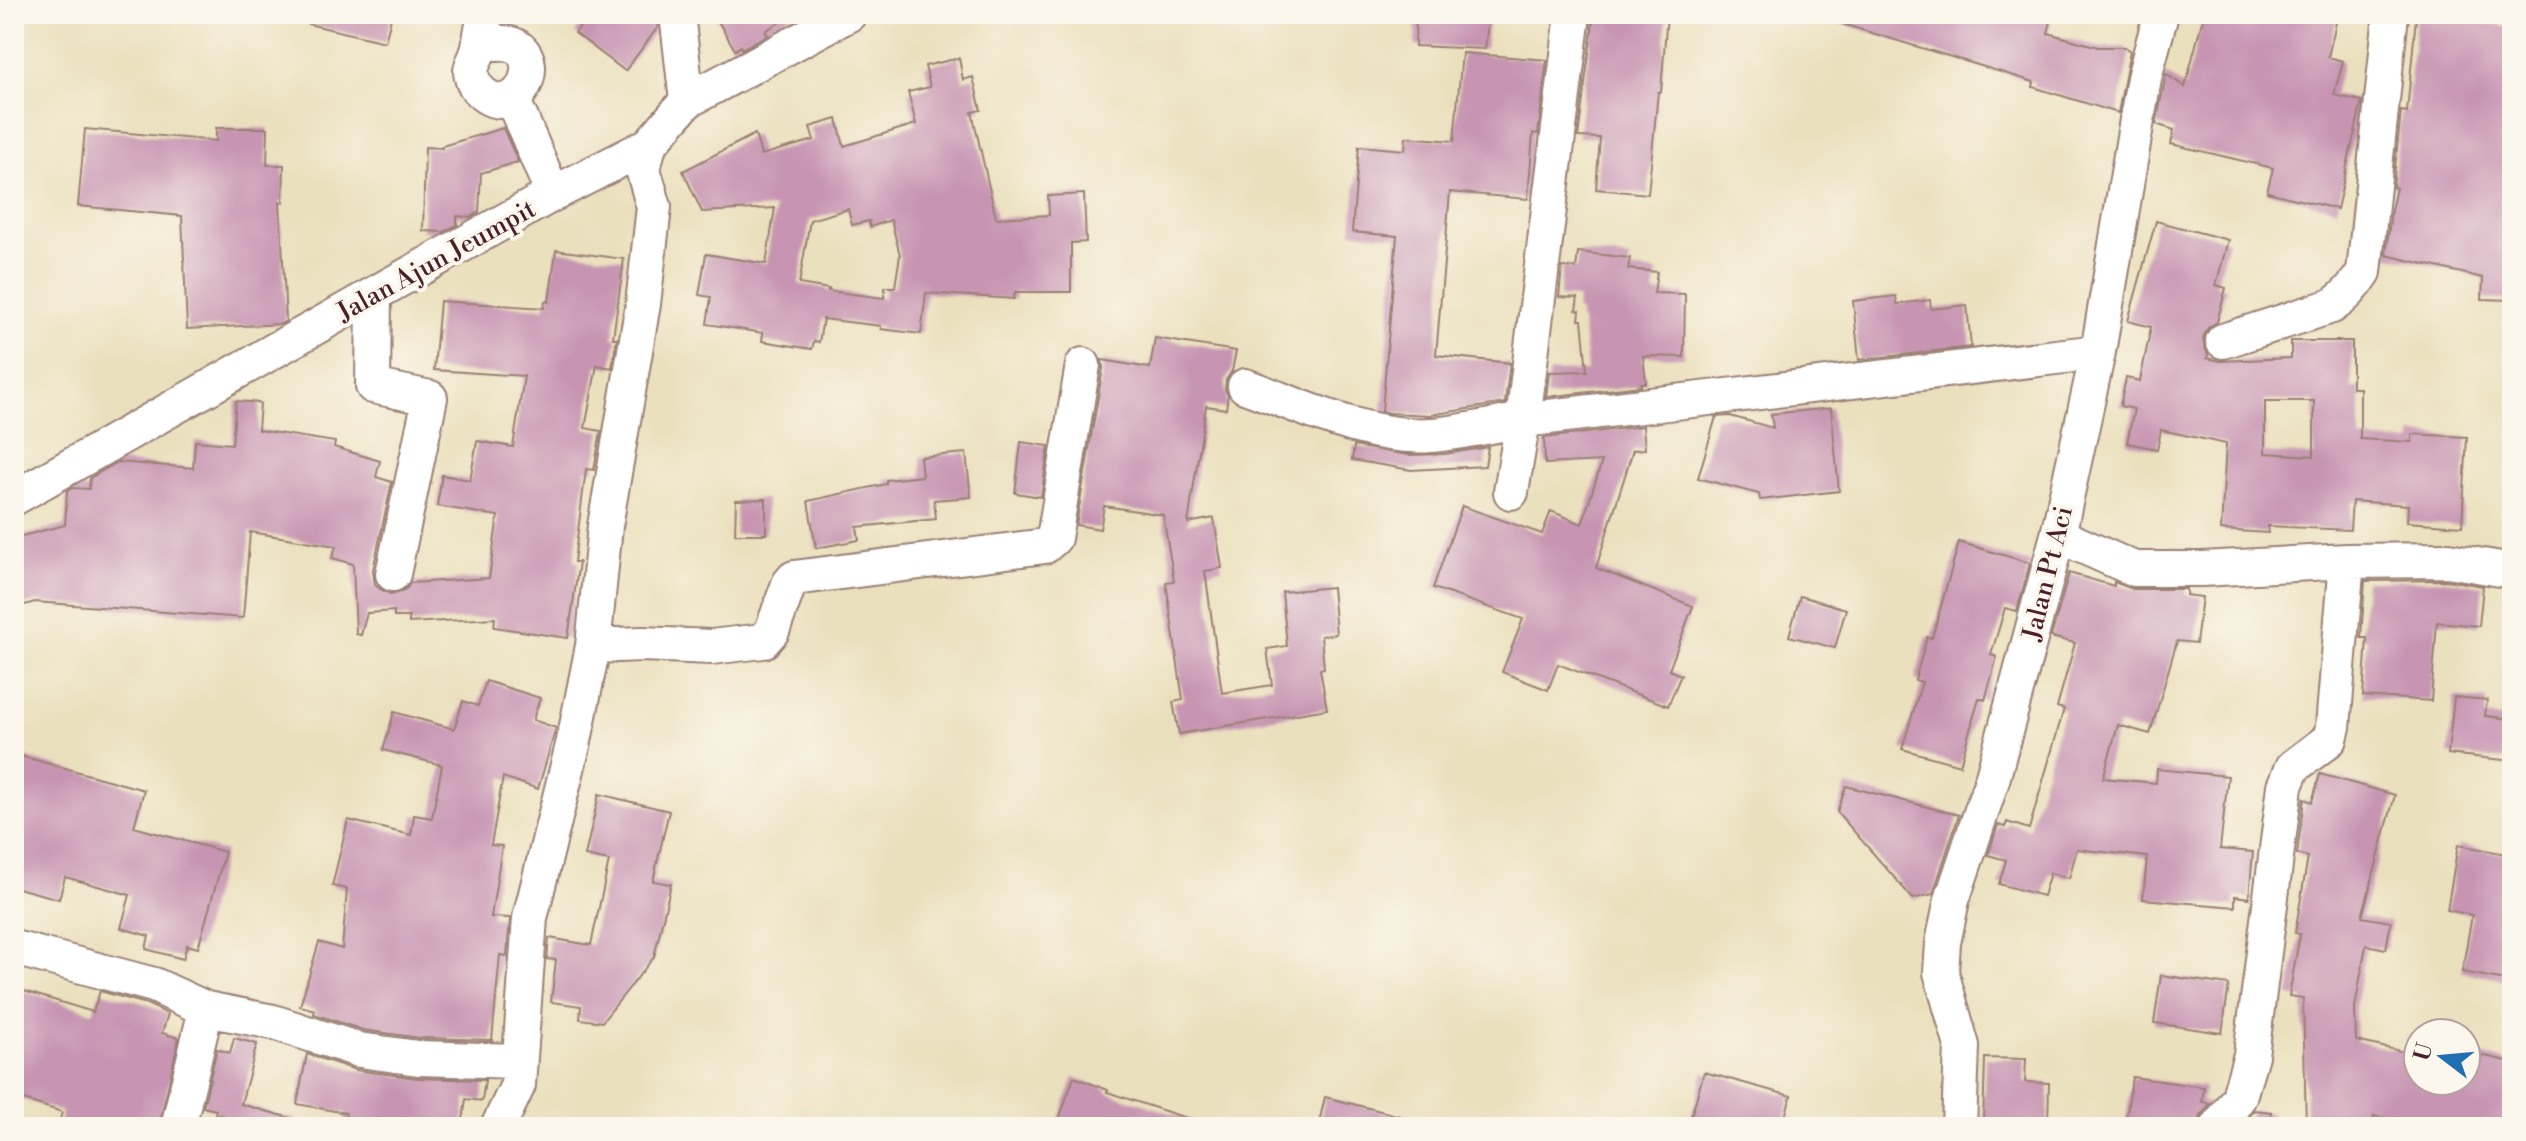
<svg xmlns="http://www.w3.org/2000/svg" width="2526" height="1141" font-family="'Libre Bodoni',serif">
<rect width="100%" height="100%" fill="#fbf7ec"/>
<filter id="ink" filterUnits="userSpaceOnUse"><feTurbulence type="fractalNoise" baseFrequency=".0125" numOctaves="2"/><feDisplacementMap in="SourceGraphic" scale="16" xChannelSelector="R" yChannelSelector="G"/><feConvolveMatrix kernelMatrix="1 2 1 2 8 2 1 2 1" color-interpolation-filters="sRGB"/></filter>
<filter id="wash" filterUnits="userSpaceOnUse"><feTurbulence type="fractalNoise" baseFrequency=".006" numOctaves="4" result="noise"/><feDisplacementMap in="SourceGraphic" scale="32" xChannelSelector="R" yChannelSelector="G"/><feGaussianBlur stdDeviation="1.8" result="paint"/><feColorMatrix in="noise" values="0 0 0 0 0 0 0 0 0 0 0 0 0 0 0 0 0 1.4 0 .05"/><feComposite in="paint" operator="in"/></filter>
<g filter="url(#wash)">
<rect width="100%" height="100%" fill="#ebe0be"/>
<g id="blocks">
<path fill="#c795b2" fill-rule="evenodd" d="M 309,14 L 392,14 L 385,42 L 308,24 Z
M 590,14 L 657,14 L 658,27 L 625,71 L 575,33 Z
M 714,14 L 793,14 L 765,31 L 768,35 L 742,49 L 741,46 L 735,50 Z
M 1416,14 L 1489,14 L 1485,49 L 1415,46 Z
M 1594,14 L 1667,14 L 1661,92 L 1658,92 L 1648,194 L 1596,189 L 1600,138 L 1578,137 Z
M 1830,14 L 2025,14 L 2051,22 L 2048,33 L 2098,47 L 2124,47 L 2130,51 L 2118,113 L 2033,87 L 2034,82 L 1829,20 Z
M 2204,14 L 2338,14 L 2328,57 L 2343,61 L 2334,95 L 2362,101 L 2337,209 L 2267,192 L 2273,168 L 2171,144 L 2174,130 L 2156,124 L 2166,74 L 2185,87 Z
M 2416,17 L 2512,26 L 2512,300 L 2482,299 L 2483,278 L 2386,255 L 2391,210 L 2396,188 L 2393,187 L 2401,111 L 2407,112 Z
M 1462,53 L 1547,60 L 1538,134 L 1533,133 L 1528,199 L 1450,192 L 1436,355 L 1510,363 L 1505,403 L 1430,415 L 1388,413 L 1382,411 L 1397,236 L 1352,232 L 1359,146 L 1405,150 L 1406,137 L 1454,141 Z
M 959,58 L 963,80 L 973,77 L 981,110 L 972,112 L 996,218 L 1049,215 L 1048,196 L 1084,194 L 1086,242 L 1071,243 L 1071,292 L 1015,292 L 1014,299 L 926,293 L 921,334 L 881,329 L 881,326 L 823,319 L 819,342 L 814,341 L 812,349 L 762,341 L 763,333 L 707,324 L 711,297 L 699,295 L 706,254 L 766,264 L 775,208 L 702,212 L 683,171 L 755,134 L 761,155 L 814,140 L 810,127 L 837,119 L 844,146 L 916,124 L 908,92 L 930,87 L 925,66 ZM 848,209 L 852,225 L 869,221 L 870,227 L 891,220 L 900,255 L 895,287 L 885,287 L 884,298 L 828,291 L 829,289 L 799,284 L 810,220 Z
M 216,128 L 268,128 L 267,165 L 284,165 L 283,202 L 280,202 L 286,321 L 281,324 L 187,329 L 182,216 L 78,206 L 85,129 L 216,141 Z
M 503,128 L 518,162 L 481,173 L 479,212 L 471,217 L 457,216 L 457,225 L 444,232 L 423,231 L 425,147 L 442,148 L 442,146 Z
M 2156,221 L 2228,240 L 2216,285 L 2226,288 L 2217,322 L 2208,328 L 2203,338 L 2204,346 L 2208,354 L 2207,358 L 2220,361 L 2291,358 L 2291,341 L 2352,341 L 2352,388 L 2360,388 L 2360,439 L 2412,442 L 2412,434 L 2467,437 L 2462,526 L 2407,522 L 2408,505 L 2352,501 L 2350,530 L 2268,526 L 2268,533 L 2221,530 L 2226,444 L 2161,430 L 2157,449 L 2127,443 L 2134,409 L 2120,406 L 2126,378 L 2140,381 L 2151,327 L 2128,321 ZM 2265,401 L 2314,401 L 2314,456 L 2265,453 Z
M 556,250 L 624,259 L 613,338 L 617,338 L 612,368 L 597,365 L 585,428 L 601,431 L 594,470 L 586,469 L 574,562 L 579,562 L 568,638 L 494,627 L 495,618 L 409,623 L 409,617 L 394,617 L 394,611 L 367,613 L 361,635 L 356,634 L 353,564 L 332,558 L 336,546 L 250,532 L 243,618 L 35,602 L 14,608 L 14,538 L 65,525 L 67,491 L 72,488 L 89,489 L 90,478 L 118,462 L 193,468 L 195,441 L 232,444 L 236,401 L 260,403 L 258,430 L 335,442 L 334,447 L 380,461 L 376,477 L 392,482 L 373,570 L 375,585 L 380,589 L 390,594 L 398,593 L 407,588 L 410,583 L 489,578 L 498,516 L 437,506 L 442,475 L 470,480 L 477,441 L 513,447 L 524,376 L 434,370 L 440,301 L 544,308 L 545,301 L 549,302 Z
M 1578,252 L 1630,258 L 1628,269 L 1657,272 L 1654,293 L 1685,294 L 1684,357 L 1643,356 L 1646,383 L 1641,383 L 1641,386 L 1546,397 L 1549,372 L 1587,371 L 1582,320 L 1579,320 L 1580,311 L 1576,310 L 1578,298 L 1559,297 L 1562,267 L 1576,268 Z
M 1896,296 L 1897,304 L 1930,300 L 1931,309 L 1967,305 L 1971,347 L 1859,360 L 1853,301 Z
M 1155,338 L 1236,351 L 1232,371 L 1226,380 L 1225,389 L 1228,395 L 1226,409 L 1206,406 L 1188,523 L 1214,518 L 1222,568 L 1205,571 L 1222,693 L 1272,685 L 1267,649 L 1287,646 L 1282,592 L 1332,587 L 1336,634 L 1321,636 L 1324,668 L 1320,669 L 1327,709 L 1179,734 L 1173,702 L 1183,700 L 1166,582 L 1174,581 L 1163,515 L 1104,506 L 1100,529 L 1076,525 L 1103,368 L 1102,360 L 1150,368 Z
M 1831,408 L 1839,491 L 1760,500 L 1759,494 L 1698,478 L 1716,417 L 1730,416 L 1773,428 L 1771,414 Z
M 1643,426 L 1645,449 L 1633,450 L 1596,568 L 1693,606 L 1669,670 L 1681,675 L 1668,706 L 1558,664 L 1548,690 L 1502,672 L 1523,619 L 1433,588 L 1462,506 L 1542,534 L 1551,511 L 1582,524 L 1602,461 L 1545,464 L 1544,438 Z
M 1021,442 L 1049,446 L 1041,497 L 1015,493 Z
M 1354,446 L 1408,455 L 1445,454 L 1488,447 L 1485,466 L 1411,470 L 1352,460 Z
M 966,453 L 971,497 L 934,500 L 936,519 L 857,527 L 859,540 L 816,548 L 808,501 L 886,484 L 886,480 L 922,476 L 920,457 Z
M 766,499 L 766,534 L 735,534 L 736,500 Z
M 1959,542 L 2030,563 L 2017,611 L 2005,608 L 1991,655 L 1997,657 L 1985,700 L 1979,698 L 1960,765 L 1902,749 L 1922,682 L 1915,680 L 1927,637 L 1932,638 Z
M 2069,573 L 2114,586 L 2114,582 L 2133,589 L 2186,589 L 2186,595 L 2202,597 L 2196,643 L 2177,641 L 2150,734 L 2118,725 L 2103,778 L 2156,783 L 2157,769 L 2228,776 L 2220,849 L 2253,852 L 2249,898 L 2235,896 L 2235,907 L 2143,899 L 2147,857 L 2077,849 L 2069,878 L 2050,873 L 2043,896 L 1999,884 L 2006,860 L 1988,855 L 1998,825 L 2005,827 L 2007,822 L 2029,829 L 2064,709 L 2057,707 L 2075,643 L 2051,637 Z
M 2446,580 L 2483,586 L 2479,626 L 2437,622 L 2431,701 L 2363,696 L 2367,638 L 2361,638 L 2365,581 Z
M 1800,596 L 1846,609 L 1835,648 L 1789,636 Z
M 486,681 L 540,698 L 533,720 L 556,728 L 538,789 L 503,777 L 491,845 L 502,846 L 491,917 L 510,918 L 507,956 L 500,955 L 492,1040 L 420,1038 L 363,1030 L 314,1014 L 315,1010 L 300,1006 L 319,942 L 342,949 L 347,889 L 332,886 L 348,820 L 411,835 L 414,815 L 432,818 L 442,765 L 383,750 L 394,712 L 454,729 L 463,701 L 478,706 Z
M 2454,697 L 2487,700 L 2485,716 L 2512,719 L 2512,761 L 2448,754 Z
M 14,754 L 144,790 L 134,827 L 225,852 L 198,948 L 187,945 L 183,959 L 146,949 L 149,936 L 121,928 L 130,895 L 65,877 L 59,899 L 14,887 Z
M 2320,774 L 2395,795 L 2362,917 L 2391,922 L 2386,949 L 2366,945 L 2355,1008 L 2356,1041 L 2418,1055 L 2418,1081 L 2466,1081 L 2466,1052 L 2512,1062 L 2512,1114 L 2509,1127 L 2427,1127 L 2374,1116 L 2372,1127 L 2306,1127 L 2303,998 L 2289,996 L 2300,934 L 2295,933 L 2308,857 L 2297,854 L 2304,799 L 2312,802 Z
M 1846,786 L 1959,815 L 1933,894 L 1913,899 L 1837,812 Z
M 599,794 L 669,811 L 653,881 L 671,884 L 654,957 L 602,1022 L 580,1019 L 581,1006 L 551,1002 L 556,960 L 547,959 L 549,938 L 591,945 L 609,861 L 585,856 Z
M 2458,845 L 2512,855 L 2512,981 L 2462,972 L 2472,915 L 2447,910 Z
M 2161,975 L 2229,985 L 2222,1033 L 2154,1023 Z
M 14,988 L 93,1012 L 100,991 L 147,1004 L 168,1014 L 162,1033 L 179,1038 L 159,1127 L 58,1127 L 62,1112 L 14,1097 Z
M 234,1038 L 257,1044 L 241,1104 L 297,1120 L 296,1127 L 221,1127 L 224,1116 L 215,1114 L 216,1110 L 203,1107 L 217,1049 L 230,1053 Z
M 307,1054 L 356,1070 L 417,1078 L 485,1080 L 482,1101 L 466,1099 L 462,1127 L 344,1127 L 346,1113 L 297,1104 Z
M 1985,1058 L 2026,1059 L 2025,1082 L 2049,1083 L 2048,1127 L 1983,1127 Z
M 1704,1072 L 1791,1096 L 1782,1127 L 1688,1127 Z
M 1074,1077 L 1108,1090 L 1107,1092 L 1198,1122 L 1197,1127 L 1071,1127 L 1058,1122 Z
M 2132,1077 L 2204,1087 L 2202,1102 L 2210,1103 L 2201,1116 L 2198,1127 L 2125,1127 Z
M 1325,1097 L 1408,1118 L 1407,1127 L 1318,1127 Z
M 2254,1110 L 2271,1112 L 2270,1127 L 2242,1127 Z"/>
</g>
</g>
<g filter="url(#ink)">
<use href="#blocks" fill-opacity="0" stroke="#9a8074" stroke-width="2"/>
<g fill="none" stroke-linecap="round" stroke-linejoin="round">
<g stroke="#9a8074" stroke-width="38">
<path id="minor" d="M 677,14 L 687,101
M 482,29 L 495,43 C 554,38 524,126 483,94 C 477,89 472,81 471,72 C 471,65 475,61 477,54 C 480,47 480,38 482,29 Z
M 512,98 L 553,194
M 374,294 L 373,386 L 430,398 L 393,574
M 2223,341 L 2332,306 C 2346,297 2355,286 2364,272 L 2391,14
M 1245,386 C 1301,406 1371,440 1431,435 C 1461,433 1493,425 1523,420 L 2098,352
M 1511,492 L 1523,420 L 1573,14
M 14,498 L 374,294 L 553,194 L 649,145 L 687,101 L 849,14
M 2058,535 L 2134,569 L 2202,569 L 2347,561 L 2448,560 L 2512,571
M 593,646 L 642,644 L 711,647 L 763,641 L 772,631 L 789,584 L 794,578 L 1045,546 L 1054,538 L 1055,532 L 1083,365
M 14,948 L 154,985 L 206,1009 L 273,1022 L 359,1050 L 418,1058 L 518,1061
M 178,1127 L 206,1009
M 498,1127 L 518,1085 L 530,918 L 574,741 L 593,646 L 605,526 L 643,304 L 654,207 L 643,169 L 649,145
M 1959,1127 L 1962,1046 L 1941,972 L 1943,943 L 1952,900 L 1992,780 L 2058,535 L 2098,352 L 2144,78 L 2161,14
M 2218,1127 L 2239,1097 L 2251,1055 L 2285,786 L 2293,767 L 2330,739 L 2333,727 L 2347,561"/>
</g>
<use href="#minor" stroke="#fff" stroke-width="34"/>
</g>
</g>
<g text-anchor="middle" stroke-width="8" stroke-linejoin="round" paint-order="stroke">
<g font-size="26" fill="#4a1f2b" stroke="#fbf7ec">
<text transform="translate(436 260) rotate(-29)" y="9">Jalan Ajun Jeumpit</text>
<text transform="translate(2047 573) rotate(-76)" y="9">Jalan Pt Aci</text>
</g>
</g>
<rect width="2526" height="1141" fill="none" stroke="#fbf7ec" stroke-width="48"/>
<g transform="translate(2442 1057) rotate(286)"><circle r="38" fill="#fbf7ec" stroke="#b4a19f" stroke-width="2"/>
<path d="M0-6L14 30L0 20L-14 30Z" fill="#1f6fb2"/>
<text y="-12" font-size="22" font-weight="bold" text-anchor="middle" fill="#4a1f2b">U</text>
</g>
</svg>
